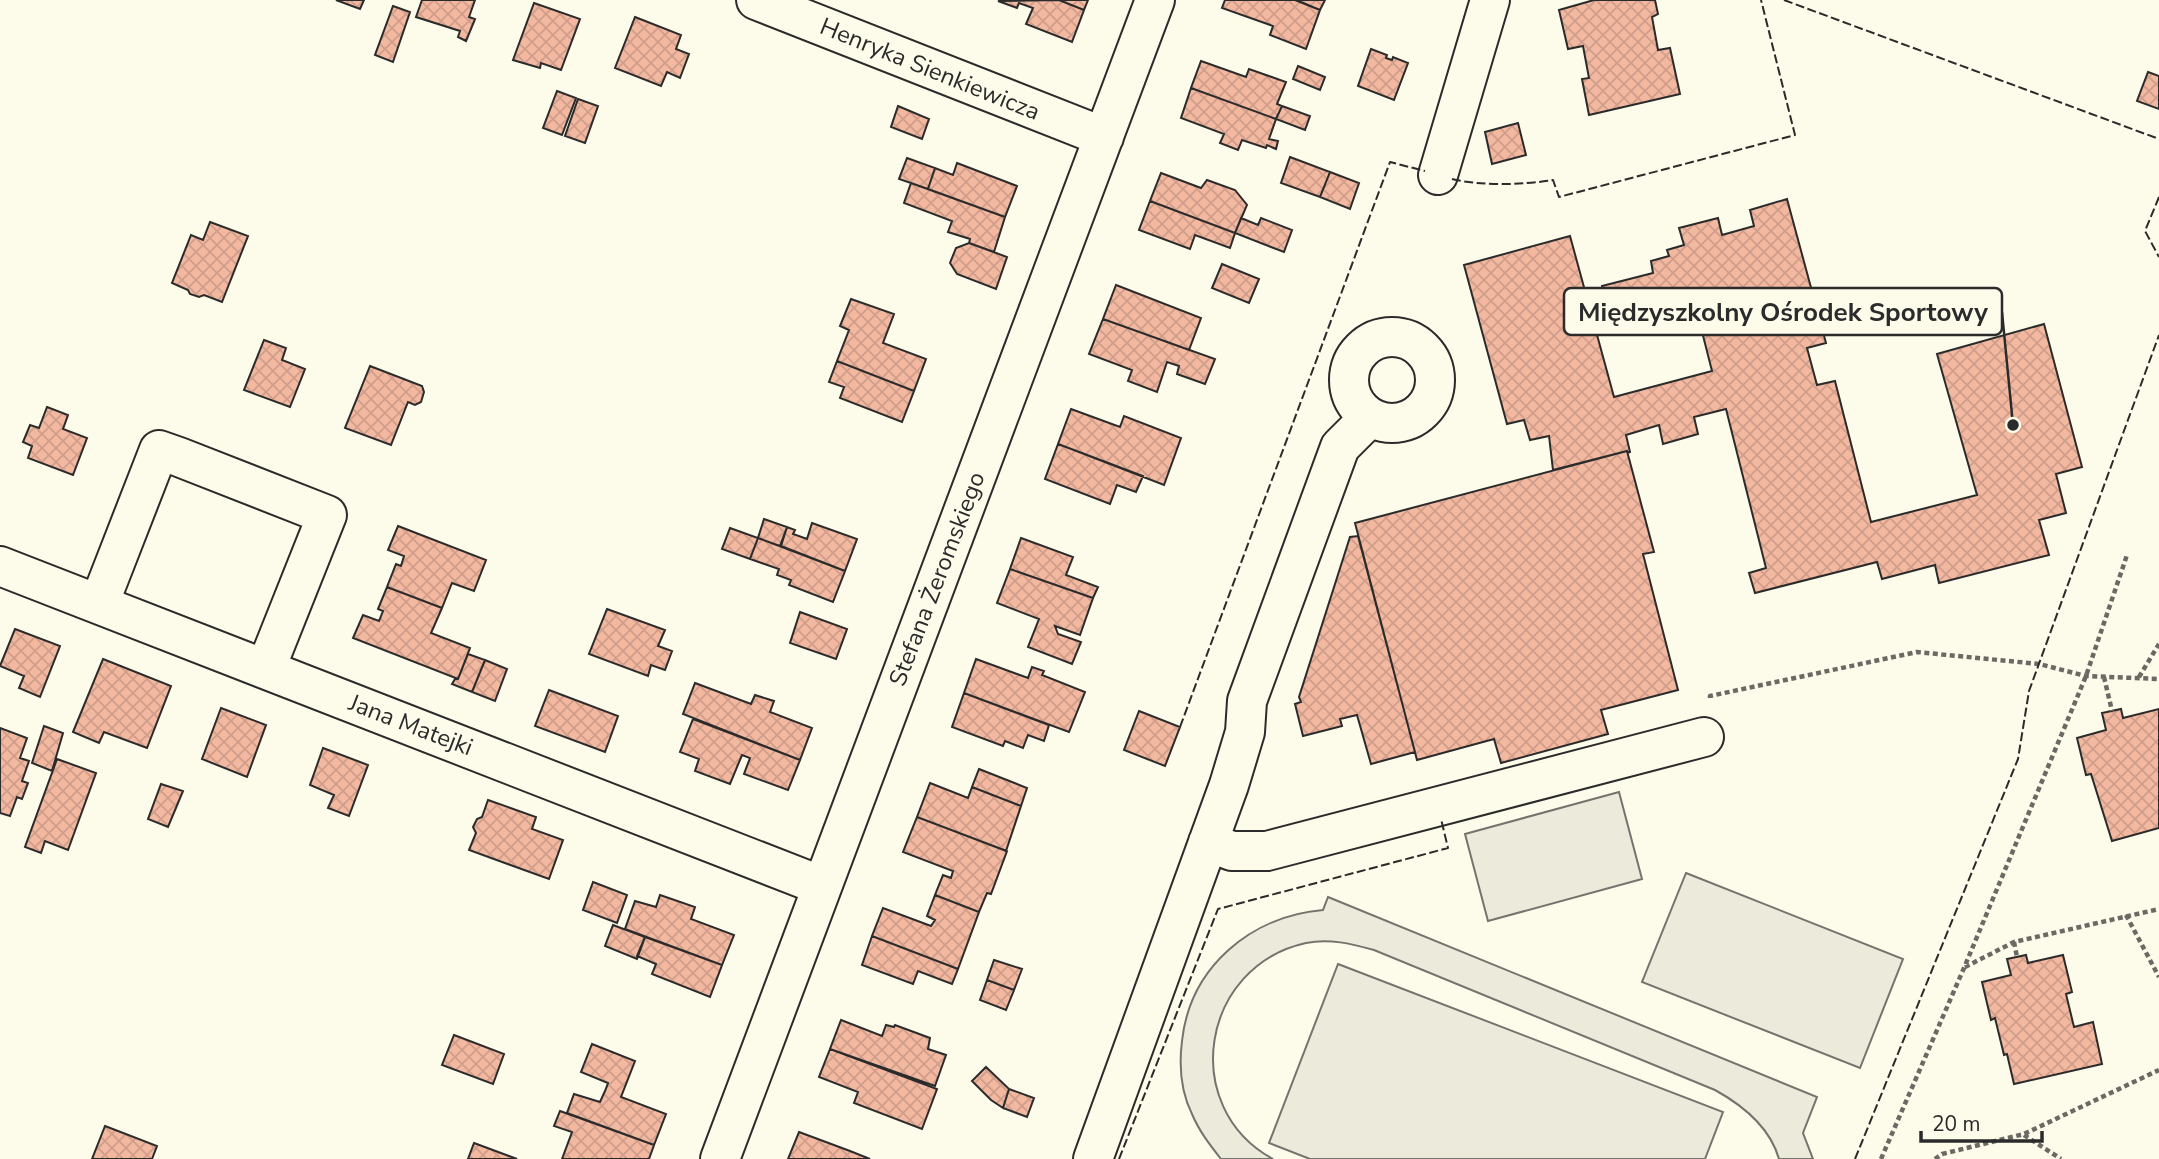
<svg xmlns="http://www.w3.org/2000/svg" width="2159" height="1159" font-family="'Nunito Sans',sans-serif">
<defs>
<pattern id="building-cross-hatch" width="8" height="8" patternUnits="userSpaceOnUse" patternTransform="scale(1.75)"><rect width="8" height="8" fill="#f2b8a0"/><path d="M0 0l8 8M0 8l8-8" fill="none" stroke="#d09e8a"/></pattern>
</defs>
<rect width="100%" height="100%" fill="#fdfbea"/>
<path fill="#ecebdb" stroke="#74746e" stroke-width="2" d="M 1619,792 L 1642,879 L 1488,921 L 1465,834 Z
M 1686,873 L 1903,959 L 1860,1068 L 1642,982 Z
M 1328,897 L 1817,1097 L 1803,1133 L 1813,1159 L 1779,1159 C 1770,1127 1744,1106 1715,1090 L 1374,950 C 1352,944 1329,938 1306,943 C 1201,966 1178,1107 1273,1159 L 1221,1159 C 1210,1145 1199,1131 1192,1114 C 1181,1092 1179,1065 1182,1041 C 1190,967 1251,916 1323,910 Z
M 1338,964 L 1723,1112 L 1705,1159 L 1310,1159 L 1269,1143 Z"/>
<path fill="url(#building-cross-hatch)" stroke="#2b2b2b" stroke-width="2" d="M 336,0 L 364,0 L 360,9 Z
M 422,0 L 475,0 L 469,17 L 475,19 L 466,41 L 458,37 L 460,31 L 416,17 Z
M 1059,0 L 1088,0 L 1084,10 Z
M 1059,0 L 1084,10 L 1072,42 L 1026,24 L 1033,8 L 1019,3 L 1017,8 L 998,1 Z
M 1225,0 L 1295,0 L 1320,10 L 1306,49 L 1270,35 L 1273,26 L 1222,8 Z
M 1296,0 L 1325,0 L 1320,10 Z
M 1594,0 L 1655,0 L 1658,14 L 1652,17 L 1658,50 L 1670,48 L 1680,94 L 1589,115 L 1582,79 L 1589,78 L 1583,46 L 1568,49 L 1559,10 Z
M 534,3 L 580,19 L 561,70 L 541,63 L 540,68 L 513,60 Z
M 393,6 L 410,12 L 393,62 L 375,55 Z
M 635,17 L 681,35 L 676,49 L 689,54 L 680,78 L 667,72 L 661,86 L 615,68 Z
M 1371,49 L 1387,55 L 1386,58 L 1392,60 L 1393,57 L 1408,63 L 1394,100 L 1358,86 Z
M 1201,61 L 1246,77 L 1249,69 L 1286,82 L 1277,104 L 1282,106 L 1276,119 L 1191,88 Z
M 1298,66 L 1325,77 L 1320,90 L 1293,79 Z
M 2148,72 L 2159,76 L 2159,109 L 2137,101 Z
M 1191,88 L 1276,119 L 1269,139 L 1278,141 L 1276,149 L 1267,145 L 1266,148 L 1242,140 L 1238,150 L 1220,143 L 1224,134 L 1181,118 Z
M 557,91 L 576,98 L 562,135 L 543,128 Z
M 578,99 L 598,106 L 585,143 L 565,136 Z
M 898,106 L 929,119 L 922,139 L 891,127 Z
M 1282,106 L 1310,116 L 1305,130 L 1276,119 Z
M 1518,123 L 1526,155 L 1492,164 L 1485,132 Z
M 1290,157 L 1330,172 L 1320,197 L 1281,183 Z
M 907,158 L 935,168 L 928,189 L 899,179 Z
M 957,163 L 1017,186 L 1005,217 L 928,189 L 935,168 L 953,175 Z
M 1330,172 L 1359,183 L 1350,209 L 1320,197 Z
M 1161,173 L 1201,188 L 1207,180 L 1235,190 L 1247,205 L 1235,233 L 1150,201 Z
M 911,183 L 1005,217 L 994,252 L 969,243 L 970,239 L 948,232 L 952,221 L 904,203 Z
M 1787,199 L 1826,343 L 1807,348 L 1817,385 L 1835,381 L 1871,522 L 1977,495 L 1937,354 L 2044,324 L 2082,467 L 2056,474 L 2066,513 L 2039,520 L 2049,555 L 1939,583 L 1935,565 L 1882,579 L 1877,562 L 1755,593 L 1749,573 L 1766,568 L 1726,409 L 1694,417 L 1698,434 L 1663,444 L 1659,425 L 1626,435 L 1630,452 L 1628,453 L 1627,451 L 1553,470 L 1549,436 L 1530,440 L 1524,420 L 1507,424 L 1464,265 L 1570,236 L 1614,397 L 1712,371 L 1695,304 L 1678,309 L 1672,291 L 1620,305 L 1617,295 L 1605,299 L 1602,286 L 1653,273 L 1651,261 L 1669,256 L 1667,250 L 1684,245 L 1679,228 L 1718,218 L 1722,235 L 1754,226 L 1750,210 Z
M 1150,201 L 1235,233 L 1230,248 L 1195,235 L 1190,249 L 1139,230 Z
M 1241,218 L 1258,225 L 1261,218 L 1292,230 L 1284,252 L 1235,233 Z
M 210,222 L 248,236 L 222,302 L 204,295 L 199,297 L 190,294 L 188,290 L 172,283 L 191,235 L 203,240 Z
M 969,243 L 1007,257 L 996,289 L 957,274 L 950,263 L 956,248 Z
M 1222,264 L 1259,279 L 1249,303 L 1212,288 Z
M 1116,285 L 1201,318 L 1189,350 L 1103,319 Z
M 851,299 L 894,314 L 883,343 L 926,359 L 914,391 L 837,361 L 849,330 L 840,326 Z
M 1103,319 L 1215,359 L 1205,384 L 1177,374 L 1179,366 L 1167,362 L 1157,392 L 1128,381 L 1132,370 L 1089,354 Z
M 264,340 L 286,348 L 282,360 L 305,369 L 290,407 L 244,390 Z
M 837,361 L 914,391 L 902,422 L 840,398 L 844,387 L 829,382 Z
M 370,366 L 422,386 L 424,392 L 421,402 L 415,405 L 408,402 L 391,445 L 345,428 Z
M 47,407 L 68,415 L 63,429 L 87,438 L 73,475 L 28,458 L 32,446 L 23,442 L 30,425 L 39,428 Z
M 1071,409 L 1120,427 L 1124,416 L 1181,438 L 1164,485 L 1058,444 Z
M 1058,444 L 1143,476 L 1136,492 L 1117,485 L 1110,504 L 1045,479 Z
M 1627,451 L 1654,552 L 1643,554 L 1678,690 L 1601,710 L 1608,734 L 1501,763 L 1494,739 L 1417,760 L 1355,523 Z
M 764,519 L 787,527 L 780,546 L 758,538 Z
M 812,523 L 857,539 L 845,571 L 781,546 L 787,527 L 795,530 L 793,534 L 807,539 Z
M 398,526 L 486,560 L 474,591 L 452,583 L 442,608 L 387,587 L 396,564 L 401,566 L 404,556 L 388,550 Z
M 730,528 L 758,538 L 750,559 L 722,549 Z
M 1358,536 L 1415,752 L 1371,764 L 1357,715 L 1340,719 L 1342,726 L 1303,736 L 1295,704 L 1301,702 L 1299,697 L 1350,537 Z
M 758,538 L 845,571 L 833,602 L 789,585 L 791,580 L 777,575 L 779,569 L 750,559 Z
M 1021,538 L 1073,557 L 1066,575 L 1098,587 L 1093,598 L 1010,569 Z
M 1010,569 L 1093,598 L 1080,635 L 1055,626 L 1058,634 L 1081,642 L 1072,664 L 1028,647 L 1039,619 L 997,603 Z
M 387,587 L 442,608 L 431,633 L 470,648 L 458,679 L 353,638 L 363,615 L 379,621 L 383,611 L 378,609 Z
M 607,609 L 665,630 L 658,646 L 672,651 L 665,670 L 651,665 L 648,676 L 589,654 Z
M 800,612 L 847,629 L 836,659 L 790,643 Z
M 15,629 L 60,646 L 40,697 L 19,688 L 24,676 L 0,666 Z
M 468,654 L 485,660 L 472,692 L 452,684 L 455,679 L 458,679 Z
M 103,659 L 171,686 L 147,748 L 104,732 L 99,743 L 73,732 Z
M 976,659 L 1028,678 L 1032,667 L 1044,671 L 1042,675 L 1085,692 L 1069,732 L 964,693 Z
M 485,660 L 507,669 L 495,701 L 472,692 Z
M 695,683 L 751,704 L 755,695 L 774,701 L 770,712 L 812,728 L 800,760 L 683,714 Z
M 549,690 L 618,716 L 605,752 L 535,726 Z
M 964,693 L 1049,725 L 1044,741 L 1028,735 L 1023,748 L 1005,741 L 1003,746 L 952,727 Z
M 221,708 L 266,725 L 247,777 L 202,759 Z
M 2121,709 L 2123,718 L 2159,709 L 2159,828 L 2112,841 L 2091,774 L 2086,775 L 2077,738 L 2106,730 L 2102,713 Z
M 1139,711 L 1180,727 L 1165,766 L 1124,750 Z
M 693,719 L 800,760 L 788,790 L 744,774 L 750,758 L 742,755 L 730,784 L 695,771 L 699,759 L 680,752 Z
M 44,726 L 63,733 L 52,771 L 32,763 Z
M 0,728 L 27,738 L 20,758 L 29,761 L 22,781 L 28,783 L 22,799 L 17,797 L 10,816 L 0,813 Z
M 323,748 L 368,765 L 349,816 L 328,808 L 334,795 L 310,785 Z
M 57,759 L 96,773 L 68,850 L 45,841 L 41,853 L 25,847 Z
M 979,769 L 1027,788 L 1021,806 L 972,787 Z
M 930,783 L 968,798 L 972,787 L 1021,806 L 1006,851 L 917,817 Z
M 161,784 L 183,791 L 168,827 L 148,819 Z
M 488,800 L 536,817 L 532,829 L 563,840 L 549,879 L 469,850 L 476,833 L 473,827 L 477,819 L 482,817 Z
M 917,817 L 1007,851 L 991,894 L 987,893 L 979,912 L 935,895 L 943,875 L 951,878 L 953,871 L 903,852 Z
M 593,882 L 627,895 L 617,923 L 583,910 Z
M 660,895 L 695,907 L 691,919 L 734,935 L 722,965 L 625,929 L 635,901 L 656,907 Z
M 935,895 L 979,912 L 958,969 L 872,936 L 883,908 L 931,926 L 935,920 L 927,916 Z
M 613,925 L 645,937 L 637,959 L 605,946 Z
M 872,936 L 958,969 L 952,984 L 918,971 L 913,984 L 862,965 Z
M 645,937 L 722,965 L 710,997 L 652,974 L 656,964 L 637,956 Z
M 2026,955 L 2028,963 L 2063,955 L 2072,992 L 2066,994 L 2074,1027 L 2093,1022 L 2102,1064 L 2014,1084 L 2007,1054 L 2004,1055 L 1995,1018 L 1991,1020 L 1982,982 L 2011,975 L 2007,959 Z
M 994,960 L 1022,969 L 1014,990 L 987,980 Z
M 987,980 L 1014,990 L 1006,1010 L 980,1000 Z
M 841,1020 L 882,1036 L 886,1025 L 894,1027 L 895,1025 L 930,1038 L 928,1049 L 946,1055 L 935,1086 L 830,1049 Z
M 454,1035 L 504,1054 L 493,1084 L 442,1065 Z
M 592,1044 L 635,1061 L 621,1097 L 666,1114 L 654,1145 L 567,1113 L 574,1094 L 600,1102 L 605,1091 L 608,1083 L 581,1072 Z
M 830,1049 L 937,1089 L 922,1129 L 854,1103 L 858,1092 L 819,1077 Z
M 986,1067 L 1009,1089 L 1003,1108 L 991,1100 L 972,1081 Z
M 1009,1089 L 1034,1098 L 1027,1117 L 1003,1108 Z
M 560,1111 L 654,1145 L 649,1159 L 562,1159 L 572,1132 L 554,1126 Z
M 105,1126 L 157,1146 L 152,1159 L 92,1159 Z
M 799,1132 L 850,1151 L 870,1159 L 788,1159 Z
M 474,1143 L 517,1159 L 468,1159 Z"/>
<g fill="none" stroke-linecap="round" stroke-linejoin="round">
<g stroke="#2b2b2b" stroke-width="42">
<path id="minor" d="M 756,0 L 1104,137
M 1438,175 L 1490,0
M1349 380a43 43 0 1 1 86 0a43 43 0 1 1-86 0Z
M 0,566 L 822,886
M 99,604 L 159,450 L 179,457 L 327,515 L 266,668
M 1208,842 L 1232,851 L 1267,851 L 1704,737
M 720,1159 L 1155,0
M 1093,1159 L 1229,785 L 1245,732 L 1247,701 L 1340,447 L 1370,417"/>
</g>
<path stroke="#6a6964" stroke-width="4.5" stroke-dasharray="5 3.5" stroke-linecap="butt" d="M 2104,677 L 2112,711
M 2139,677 L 2159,644
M 1710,698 L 1710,696 L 1917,652 L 2039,664 L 2086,676 L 2159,679
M 2126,915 L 2159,977
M 2014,942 L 2017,957
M 1965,967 L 2014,942 L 2159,909
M 2024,1135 L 2061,1159
M 1881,1159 L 1964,968 L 2086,676 L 2127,555
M 1935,1159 L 1942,1154 L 2024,1134 L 2159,1070"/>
<use href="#minor" stroke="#fdfbea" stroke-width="38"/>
<path stroke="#2b2b2b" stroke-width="2" stroke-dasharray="9 3.5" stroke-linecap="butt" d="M 1784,0 L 2159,139
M 1452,179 C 1480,186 1524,185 1553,180 L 1559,197 L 1795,135 L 1761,0
M 2159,197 L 2145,231 L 2159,257
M 1180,727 L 1390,162 L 1425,171
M 1119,1159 L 1218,909 L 1448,848 L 1441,819
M 1855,1159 L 2018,759 L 2029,691 L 2159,335"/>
</g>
<g text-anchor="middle" stroke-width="5" stroke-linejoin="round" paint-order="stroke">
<g font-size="24" fill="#2b2b2b" stroke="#fdfbea">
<text transform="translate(930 69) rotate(22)" y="8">Henryka Sienkiewicza</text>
<text transform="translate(937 579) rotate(-69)" y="8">Stefana Żeromskiego</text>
<text transform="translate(411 725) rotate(21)" y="8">Jana Matejki</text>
</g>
</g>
<path fill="none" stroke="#2b2b2b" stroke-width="2.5" d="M2013 425L2002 312"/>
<circle fill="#2b2b2b" stroke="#fdfbea" stroke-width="2.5" cx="2013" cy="425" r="7"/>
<rect fill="#fdfbea" stroke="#2b2b2b" stroke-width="2.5" x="1564" y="288" width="438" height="47" rx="7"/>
<g font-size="26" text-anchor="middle" font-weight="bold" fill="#2b2b2b">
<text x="1783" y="321">Międzyszkolny Ośrodek Sportowy</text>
</g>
<path d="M1921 1131v10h121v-10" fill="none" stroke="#2b2b2b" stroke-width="3.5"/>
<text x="1932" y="1131" font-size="21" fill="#2b2b2b" stroke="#fdfbea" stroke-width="5" paint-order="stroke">20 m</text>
</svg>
